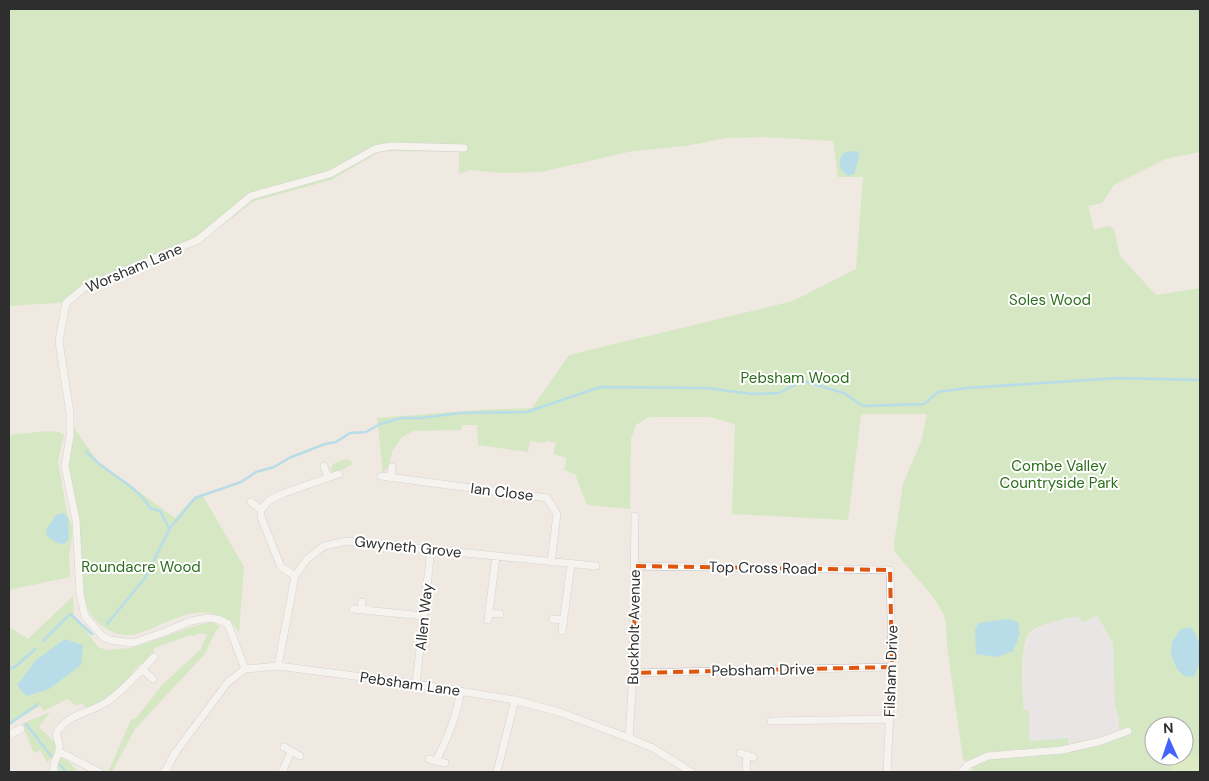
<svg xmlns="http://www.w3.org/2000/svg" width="1209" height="781" font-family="'DM Sans',sans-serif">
<rect width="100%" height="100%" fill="#efe9e1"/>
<path fill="#e3e1e8" d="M 1097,615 L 1113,643 L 1115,706 L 1119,719 L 1119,732 L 1114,732 L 1111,736 L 1078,741 L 1068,744 L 1069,739 L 1028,741 L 1029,710 L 1024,710 L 1023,697 L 1024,652 L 1029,635 L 1046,623 L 1079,616 L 1082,623 Z"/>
<path fill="#b6e59e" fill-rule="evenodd" d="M 9,9 L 1200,9 L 1200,152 L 1165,159 L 1114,185 L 1102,203 L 1088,206 L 1094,230 L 1108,226 L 1114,229 L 1120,256 L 1156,295 L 1200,288 L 1200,772 L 973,772 L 972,768 L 963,759 L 947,646 L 946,623 L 944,615 L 934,598 L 895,552 L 894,544 L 903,484 L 921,442 L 927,414 L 861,414 L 848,520 L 732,514 L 735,424 L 710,417 L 649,417 L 636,425 L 631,439 L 630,509 L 587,505 L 575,474 L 564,470 L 567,458 L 553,454 L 556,443 L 546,441 L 545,443 L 530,441 L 528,452 L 478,445 L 477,425 L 462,425 L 461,430 L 413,431 L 401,438 L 392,452 L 389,466 L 382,474 L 382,463 L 377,418 L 479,410 L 532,408 L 569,355 L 793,301 L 856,269 L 863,177 L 838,177 L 833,141 L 764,137 L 726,138 L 686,146 L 633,151 L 541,172 L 500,173 L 471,170 L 459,174 L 459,152 L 393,151 L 379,152 L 331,180 L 254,201 L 199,243 L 86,292 L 70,302 L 9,306 ZM 1097,615 L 1113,643 L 1115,706 L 1119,719 L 1119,732 L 1114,732 L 1111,736 L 1078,741 L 1068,744 L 1069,738 L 1029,741 L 1029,710 L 1024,710 C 1022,694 1020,648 1028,635 C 1036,623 1065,619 1079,616 L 1082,623 ZM 1154,726 L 1184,726 L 1184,756 L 1154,756 Z
M 73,426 L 98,462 L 175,518 L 194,497 L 202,494 L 244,567 L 239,633 C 233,622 228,619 216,615 C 181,602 147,642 118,634 C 107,631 95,622 89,611 C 82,596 82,575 80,559 C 76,526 70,493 69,460 C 69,449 72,437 73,426 Z
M 48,431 L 59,432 L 62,434 L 64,434 L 58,461 L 67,513 L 72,525 L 72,537 L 69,556 L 70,577 L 9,590 L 9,435 Z
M 346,459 L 351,461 L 352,464 C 345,468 338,474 330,471 L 333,464 Z
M 73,596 L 74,615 L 98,647 L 106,650 L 130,648 L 144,644 L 194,626 L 212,622 L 220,626 L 214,634 L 205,654 L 135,729 L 112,772 L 108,772 L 131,720 L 135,719 L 163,684 L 200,650 L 207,635 L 202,633 L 192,636 L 190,635 L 154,648 L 154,654 L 143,664 L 140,664 L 131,674 L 131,676 L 119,688 L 114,690 C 109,700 97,703 87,708 L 81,703 L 77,706 L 67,699 L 44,711 L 40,706 L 9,725 L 9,627 L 28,639 Z
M 50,712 L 39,727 L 57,744 C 57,752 55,757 47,762 L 40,750 L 34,753 L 22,724 Z
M 61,757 L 69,762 L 78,772 L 59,772 L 57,765 Z"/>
<path fill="#c9ec9a" d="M 1200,755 L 1200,772 L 1172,772 L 1171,758 Z"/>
<path fill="#75cff0" d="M 857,151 L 860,154 L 854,174 L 849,176 C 839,171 836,161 845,152 Z
M 64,513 L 68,518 L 69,539 L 64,544 L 57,543 L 47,536 L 46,530 L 56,515 Z
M 1008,619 L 1018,622 L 1020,634 L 1013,651 L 997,657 L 976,654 L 975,630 L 978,623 Z
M 1191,627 C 1203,645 1203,658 1194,677 L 1184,676 L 1177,669 L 1171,655 L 1172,642 L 1181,629 Z
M 65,639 L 83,645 L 81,665 L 49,689 L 26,696 L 17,685 L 36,660 Z"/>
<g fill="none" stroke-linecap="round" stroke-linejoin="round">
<path stroke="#75cff0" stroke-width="2.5" d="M 86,451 C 104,473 136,483 150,508 L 160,511 L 169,528
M 107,624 L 145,578 L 170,528 L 195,498 L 241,482 L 256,472 L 274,467 L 289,458 L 325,444 L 336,442 L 350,433 L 366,432 L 380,424 L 401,418 L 421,418 L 459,413 L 527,412 L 600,387 L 707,388 L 752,394 L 779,393 L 803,381 L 844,393 L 863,406 L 924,404 L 938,392 L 967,388 L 1118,378 L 1200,380
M 43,641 L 70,614 L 92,634
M 9,669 L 15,667 L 35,649
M 9,724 L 38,704
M 26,724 L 51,756
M 60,765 L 66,772"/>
<g stroke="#b4b7c1" stroke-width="8">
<path id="minor" d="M 324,466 L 328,478
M 381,476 L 547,498 L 557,514 L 551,562
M 391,478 L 392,467
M 251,502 L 261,510
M 636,566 L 890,570 L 892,667 L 887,772
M 295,576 L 281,567 L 261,517 L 261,510 L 268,501 L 284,493 L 339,474
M 353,609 L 424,616
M 361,610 L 362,602
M 489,613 L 500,614
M 553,619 L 564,620
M 488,620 L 496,556
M 562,631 L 571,564
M 278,666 L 295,576 L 307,559 L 324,546 L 347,541 L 596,566
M 142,669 L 153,679
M 245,669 L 228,624 L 218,619 L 208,618 L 191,621 L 162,633 L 133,643 L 110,640 L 102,636 L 85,616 L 80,594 L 76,520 L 65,466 L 70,436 L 70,414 L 59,341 L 66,303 L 84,288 L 198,240 L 251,196 L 330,174 L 375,149 L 391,146 L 464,148
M 633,673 L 892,667
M 416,684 L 431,549
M 771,721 L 890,719
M 9,735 L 21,729
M 629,738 L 633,673 L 635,516
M 284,747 L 300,756
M 60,752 L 99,772
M 740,753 L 753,757
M 429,759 L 445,763
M 436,761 C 448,737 456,718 461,691
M 54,772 C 52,754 65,758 56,734 C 67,713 90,714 108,701 C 125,689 139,672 154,657
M 165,772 L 175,753 L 228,682 L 245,669 L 278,666 L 416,684 L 515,700 L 559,712 L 629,738 L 653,748 L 691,772
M 282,772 L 291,752
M 497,772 L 515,700
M 746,772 L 747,755
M 961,772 L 968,765 L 988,756 L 1062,750 L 1101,741 L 1128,731"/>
</g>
<use href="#minor" stroke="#fff" stroke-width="7"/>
</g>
<path d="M0 0H1209V781H0ZM 636,566 L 890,570 L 892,667 L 633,673 Z" fill="#efe9e1" fill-opacity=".55" fill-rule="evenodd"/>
<path fill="none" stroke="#df570e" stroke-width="4" stroke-dasharray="10 6" stroke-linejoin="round" d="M 636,566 L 890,570 L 892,667 L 633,673 Z"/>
<g text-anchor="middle" stroke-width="4" stroke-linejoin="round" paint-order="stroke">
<g font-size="15" fill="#2e2e2e" stroke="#fff">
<text transform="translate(134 268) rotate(-23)" y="5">Worsham Lane</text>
<text transform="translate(502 492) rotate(7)" y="5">Ian Close</text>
<text transform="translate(408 547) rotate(6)" y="5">Gwyneth Grove</text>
<text transform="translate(763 568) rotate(1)" y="5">Top Cross Road</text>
<text transform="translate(424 617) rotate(-84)" y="5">Allen Way</text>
<text transform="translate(634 627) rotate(-89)" y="5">Buckholt Avenue</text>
<text transform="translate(763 670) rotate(-1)" y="5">Pebsham Drive</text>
<text transform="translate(891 671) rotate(-88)" y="5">Filsham Drive</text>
<text transform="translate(410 684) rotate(8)" y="5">Pebsham Lane</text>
</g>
<g font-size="15" fill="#2c6e1b" stroke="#fff">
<text x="1050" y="305">Soles Wood</text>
<text x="795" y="383">Pebsham Wood</text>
<text x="1059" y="471">Combe Valley<tspan x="1059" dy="17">Countryside Park</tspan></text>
<text x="141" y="572">Roundacre Wood</text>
</g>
</g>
<rect width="1209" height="781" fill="none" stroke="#2e2e2e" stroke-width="20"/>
<g transform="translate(1169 741) rotate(357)"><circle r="24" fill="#ffffff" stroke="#ababab"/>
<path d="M0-4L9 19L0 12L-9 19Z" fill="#4264fb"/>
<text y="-8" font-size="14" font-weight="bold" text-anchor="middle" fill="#2e2e2e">N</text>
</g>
</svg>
